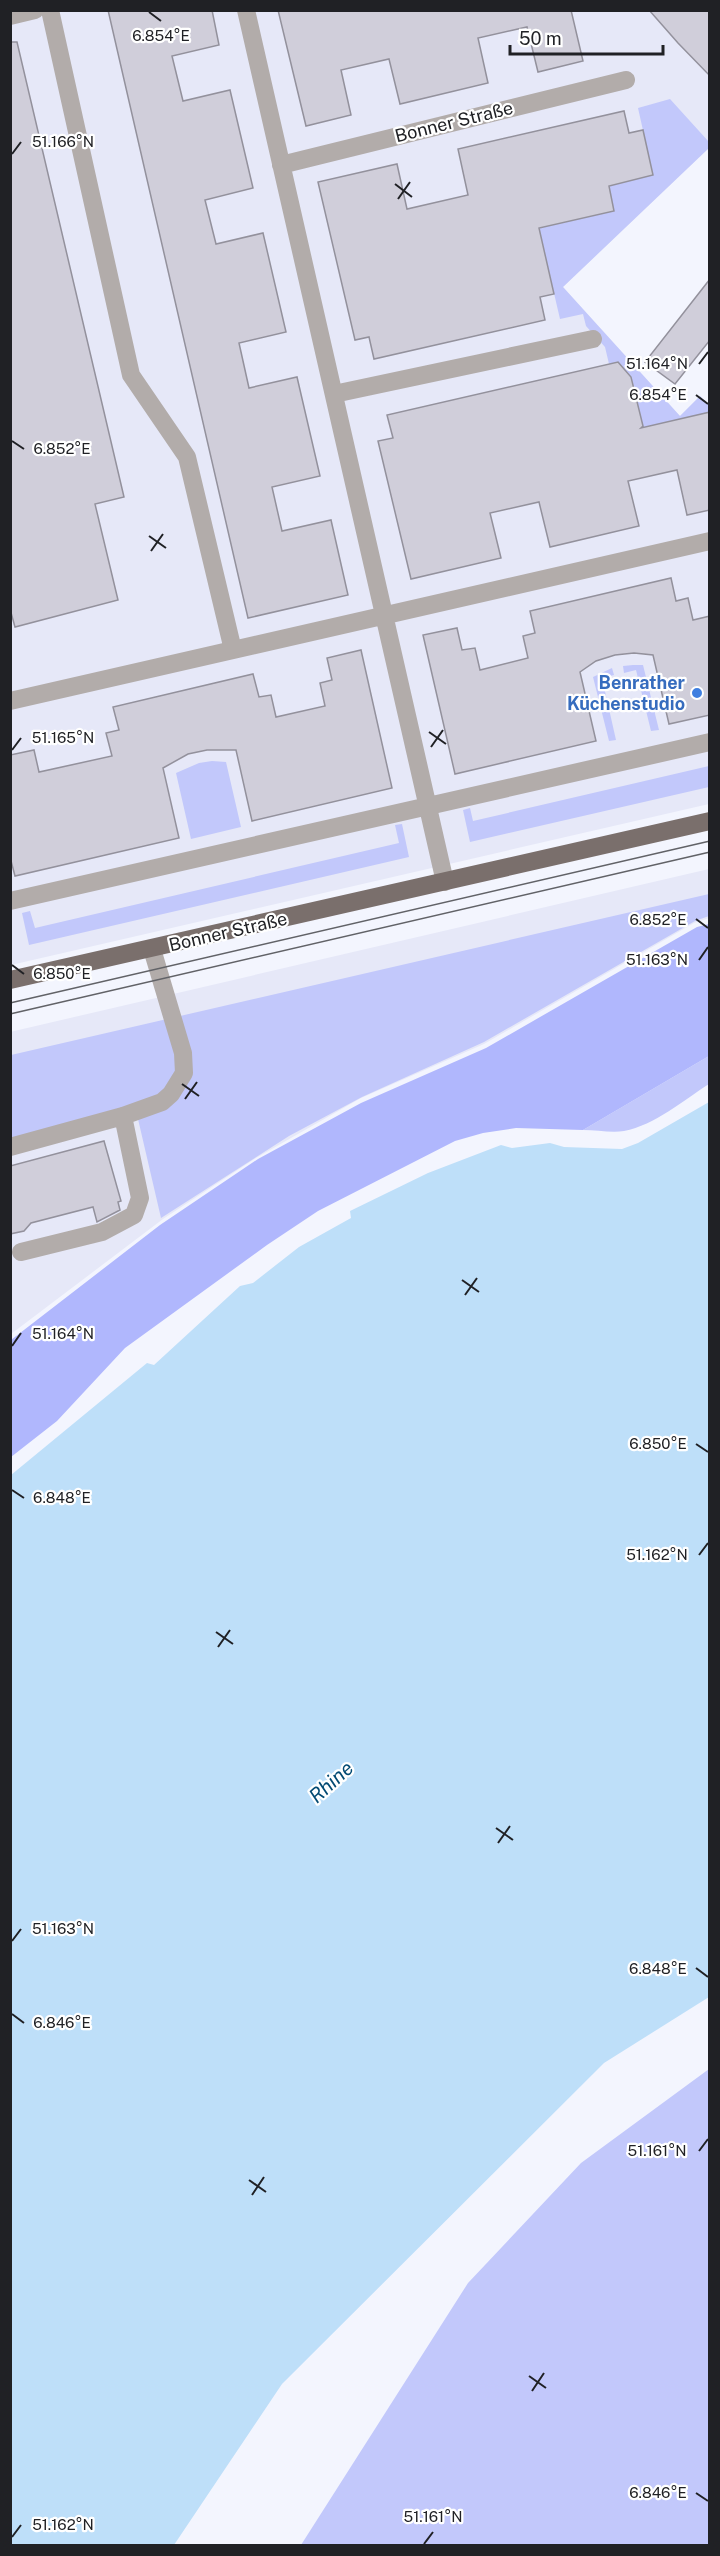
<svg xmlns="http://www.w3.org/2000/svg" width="720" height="2556" font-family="'Public Sans',sans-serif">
<rect width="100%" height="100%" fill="#f3f5fe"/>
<path fill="#e6e8f8" d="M 10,11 L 709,11 L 709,148 L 563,287 L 680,416 L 700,396 L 709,405 L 709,804 L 11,965 Z
M 709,869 L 709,918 L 694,923 L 484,1044 L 361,1098 L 256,1158 L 163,1219 L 11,1334 L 10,1032 Z"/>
<path fill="#c2c8fb" d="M 670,99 L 709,142 L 709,148 L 563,287 L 680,416 L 700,396 L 709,405 L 709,415 L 643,428 L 631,377 L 618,362 L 609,364 L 605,347 L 586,326 L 583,314 L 560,319 L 543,246 L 340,274 L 614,211 L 609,186 L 653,175 L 638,108 Z
M 633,665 L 643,665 L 659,730 L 651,731 L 636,670 L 624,673 L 623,666 Z
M 612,668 L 614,675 L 602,678 L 616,740 L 609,741 L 593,677 Z
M 212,761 L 226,762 L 241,827 L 191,839 L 176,773 L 199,763 Z
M 709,766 L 709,787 L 470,842 L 463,810 L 470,808 L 473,821 Z
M 402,824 L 409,857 L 29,945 L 22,913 L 30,911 L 35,928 L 399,843 L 395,825 Z
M 709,894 L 709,916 L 695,921 L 484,1042 L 362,1097 L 289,1136 L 161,1218 L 138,1119 L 188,1075 L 192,1058 L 181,1033 L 180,1068 L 158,1098 L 11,1140 L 11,1055 Z
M 709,1056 L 709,1084 C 684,1100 655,1125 624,1131 C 612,1133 596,1130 583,1130 Z
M 709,2069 L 709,2545 L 301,2545 L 468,2283 L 581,2163 Z"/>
<path fill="#b0b7fd" d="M 709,924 L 709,1056 L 583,1130 L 516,1128 L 483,1133 L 455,1141 L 318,1211 L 267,1245 L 125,1348 L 57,1421 L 11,1457 L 11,1340 L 160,1225 L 258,1159 L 361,1103 L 486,1048 L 697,927 Z"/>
<path fill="#bedff9" d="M 709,1102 L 709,1997 L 604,2063 L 282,2384 L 174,2545 L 11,2545 L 11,1475 L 147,1363 L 154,1365 L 240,1286 L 253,1283 L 299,1247 L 351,1218 L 350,1211 L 428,1173 L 501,1145 L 512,1148 L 550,1143 L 564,1147 L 622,1149 L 638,1143 Z"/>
<path fill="#d0ceda" stroke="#93919c" stroke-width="1.5" d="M 108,10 L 212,10 L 219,45 L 172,56 L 183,101 L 230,90 L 253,188 L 205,200 L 216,244 L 263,233 L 286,332 L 239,343 L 249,388 L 297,377 L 320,476 L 272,487 L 282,531 L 331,520 L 348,595 L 248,618 Z
M 278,10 L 571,10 L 583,61 L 538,72 L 527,27 L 478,38 L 488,83 L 400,104 L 389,59 L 341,70 L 351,115 L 306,126 Z
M 649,10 L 710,10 L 710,76 L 678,43 Z
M 10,42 L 17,42 L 124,497 L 95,504 L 118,600 L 15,627 L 10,609 Z
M 624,111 L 629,133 L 643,130 L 653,175 L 609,186 L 614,211 L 539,228 L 554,294 L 540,297 L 545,320 L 374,359 L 369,337 L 355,340 L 318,182 L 397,164 L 407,209 L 468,195 L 458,149 Z
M 710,279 L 710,340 L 675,384 L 645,362 Z
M 618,362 L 631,377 L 643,426 L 641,428 L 710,412 L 710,510 L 687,515 L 677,470 L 628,481 L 639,526 L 550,547 L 539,502 L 490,513 L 501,558 L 411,579 L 378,441 L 393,438 L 387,415 Z
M 671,578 L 676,601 L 688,598 L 693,620 L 710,616 L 710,715 L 669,724 L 653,655 L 634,653 L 615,655 L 596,661 L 580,672 L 596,741 L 455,774 L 423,635 L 457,628 L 462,650 L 475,648 L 480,670 L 528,658 L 523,636 L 535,633 L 530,611 Z
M 361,650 L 392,788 L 252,821 L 236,750 L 207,750 L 188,754 L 163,768 L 179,838 L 15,876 L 10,857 L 10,755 L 34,750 L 39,772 L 112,756 L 106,733 L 119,730 L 113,707 L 253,674 L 259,697 L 271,695 L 276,717 L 325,706 L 320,683 L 332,680 L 327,658 Z
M 104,1141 L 121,1201 L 118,1202 L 120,1210 L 97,1222 L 93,1207 L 31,1223 L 24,1231 L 10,1234 L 10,1166 Z"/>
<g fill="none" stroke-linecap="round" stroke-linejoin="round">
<path stroke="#b2acaa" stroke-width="18" d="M 50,10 L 131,375 L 187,457 L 233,650
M 246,10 L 445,882
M 10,16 L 35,10
M 281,165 L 626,80
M 334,394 L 593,339
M 10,701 L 710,541
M 10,901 L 710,742
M 10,1147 L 123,1116 L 162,1102 L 171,1094 L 184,1073 L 183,1053 L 152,949
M 21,1252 L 102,1232 L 134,1215 L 140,1198 L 123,1116"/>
<path stroke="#7a6f6c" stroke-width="18" d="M 10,980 L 710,821"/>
<path stroke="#616267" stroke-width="1.5" d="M 10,1003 L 710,841
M 10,1014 L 710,852"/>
</g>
<path fill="none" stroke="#202125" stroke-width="2" d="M 149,12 L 161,21M 12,154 L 21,142M 395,184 L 412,197M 398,199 L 410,182M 699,364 L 708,352M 696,395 L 708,404M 12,441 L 24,449M 149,536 L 166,548M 151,551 L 163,534M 429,732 L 446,744M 431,747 L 443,730M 12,750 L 21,738M 696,919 L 708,928M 699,960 L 708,947M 12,965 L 24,974M 182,1084 L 199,1096M 185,1099 L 197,1082M 462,1280 L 479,1292M 465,1295 L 477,1278M 12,1346 L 21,1333M 696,1444 L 708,1452M 12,1490 L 24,1498M 699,1555 L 708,1543M 216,1632 L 233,1644M 218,1647 L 230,1630M 496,1828 L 513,1840M 498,1843 L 510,1826M 12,1941 L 21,1929M 696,1968 L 708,1977M 12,2014 L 24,2023M 699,2151 L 708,2139M 249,2180 L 266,2192M 252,2195 L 264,2177M 529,2376 L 546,2388M 532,2391 L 544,2373M 696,2493 L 708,2501M 12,2537 L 21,2525M 424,2544 L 433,2532"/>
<circle fill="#3f7fe0" stroke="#fff" stroke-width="2" cx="697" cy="693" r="6"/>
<g text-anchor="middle" stroke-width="4.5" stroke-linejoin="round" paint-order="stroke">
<g font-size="18" fill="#202125" stroke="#fff">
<text transform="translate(454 122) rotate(-14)" y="6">Bonner Straße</text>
<text transform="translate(228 932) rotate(-13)" y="6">Bonner Straße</text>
</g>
<g font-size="18" font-weight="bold" fill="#366cbe" stroke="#fff" text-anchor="end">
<text x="685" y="689">Benrather<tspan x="685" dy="21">Küchenstudio</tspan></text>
</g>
<g font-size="20" font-style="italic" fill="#024a73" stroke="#fff">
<text transform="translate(331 1782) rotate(-42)" y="7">Rhine</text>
</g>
</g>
<g font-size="15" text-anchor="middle" fill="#202125" stroke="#fff" stroke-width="4.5" stroke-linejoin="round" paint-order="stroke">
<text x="161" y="41">6.854°E</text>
<text x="63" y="147">51.166°N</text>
<text x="657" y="369">51.164°N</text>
<text x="658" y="400">6.854°E</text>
<text x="62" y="454">6.852°E</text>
<text x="63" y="743">51.165°N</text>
<text x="658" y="925">6.852°E</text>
<text x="657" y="965">51.163°N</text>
<text x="62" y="979">6.850°E</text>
<text x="63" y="1339">51.164°N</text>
<text x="658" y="1449">6.850°E</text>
<text x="62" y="1503">6.848°E</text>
<text x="657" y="1560">51.162°N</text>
<text x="63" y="1934">51.163°N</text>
<text x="658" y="1974">6.848°E</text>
<text x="62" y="2028">6.846°E</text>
<text x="657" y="2156">51.161°N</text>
<text x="658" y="2498">6.846°E</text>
<text x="433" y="2522">51.161°N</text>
<text x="63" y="2530">51.162°N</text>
</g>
<rect width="720" height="2556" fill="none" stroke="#202125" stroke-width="24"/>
<path d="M510 45v9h153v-9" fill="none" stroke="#202125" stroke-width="3"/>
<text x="519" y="45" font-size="18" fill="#202125" stroke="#ffffff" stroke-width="4.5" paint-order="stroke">50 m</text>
</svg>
